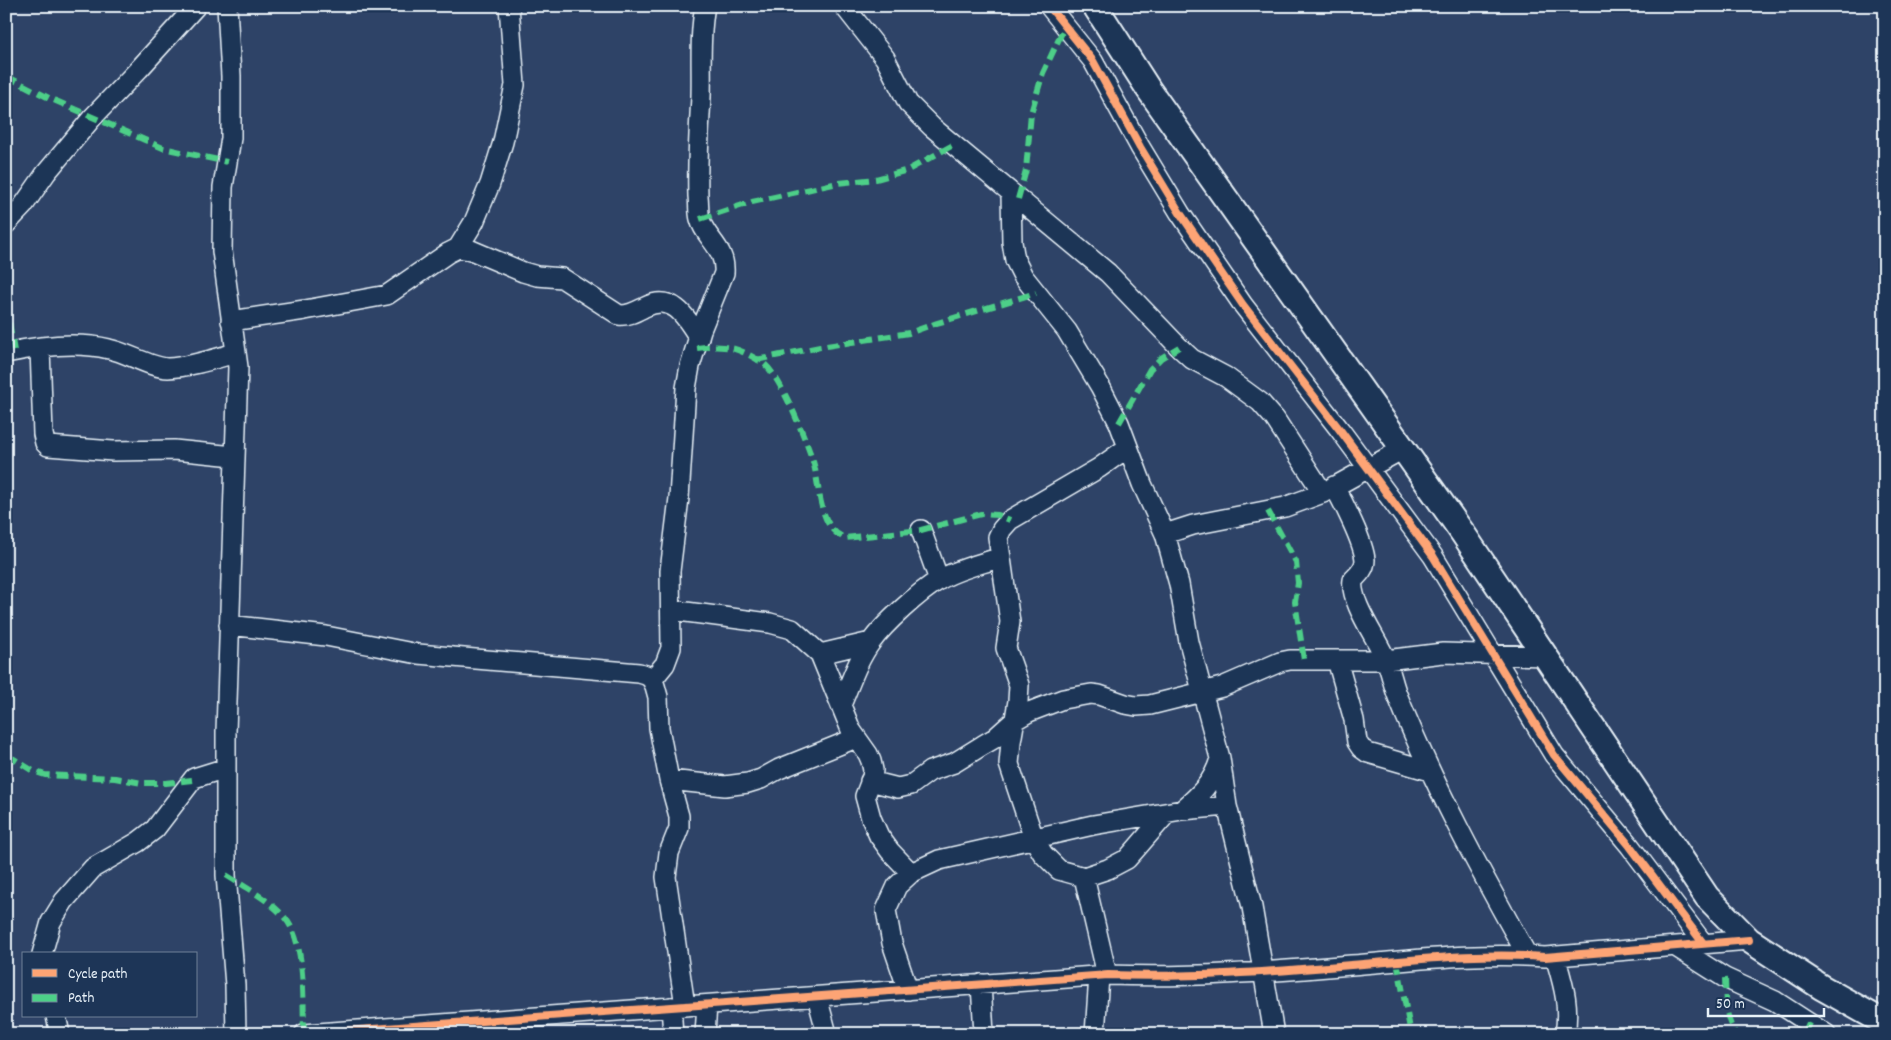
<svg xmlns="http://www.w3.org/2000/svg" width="1891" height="1040" font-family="Dekko,sans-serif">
<rect width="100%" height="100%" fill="#2e4367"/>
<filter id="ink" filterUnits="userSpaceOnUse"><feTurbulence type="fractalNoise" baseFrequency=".02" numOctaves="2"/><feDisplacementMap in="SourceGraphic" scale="10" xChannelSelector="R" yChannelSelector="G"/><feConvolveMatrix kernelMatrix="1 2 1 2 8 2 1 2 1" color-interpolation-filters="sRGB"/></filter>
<g filter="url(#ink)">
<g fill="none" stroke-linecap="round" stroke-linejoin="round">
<g stroke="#e8f1f8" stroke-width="22">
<path id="minor" d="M 227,6 L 231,76 L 231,138 L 223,187 L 222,251 L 238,367 L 226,732 L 226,875 L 235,985 L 236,1034
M 844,6 L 885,58 L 908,103 L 932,127 L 1108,273 L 1179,347 L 1192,359 L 1226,377 L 1260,402 L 1275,419 L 1323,493
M 1049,6 L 1093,61 L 1140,147 L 1180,213 L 1243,305 L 1340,430 L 1433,556 L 1554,755 L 1630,846 L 1703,943
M 1011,194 L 1012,242 L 1015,260 L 1023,276 L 1067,331 L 1100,386 L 1119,423 L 1142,484 L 1165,534 L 1179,584 L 1189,642 L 1220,758 L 1227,806 L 1252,907 L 1274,1034
M 6,224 L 23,206 L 46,173 L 92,118 L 139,69 L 196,6
M 458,248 L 474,222 L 490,184 L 503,142 L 515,85 L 509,6
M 231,321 L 305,310 L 387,295 L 448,253 L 458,248 L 471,250 L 523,272 L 537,276 L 562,278 L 619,315 C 629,316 637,311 645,307 C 673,293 686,317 699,338
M 40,348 L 43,434 L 45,443 L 48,446 L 113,451 L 174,450 L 234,456
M 6,353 C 39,346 76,341 109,349 C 126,352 151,368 168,368 C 190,367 214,359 235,353
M 1127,448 L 1099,468 L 1010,520 L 1002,529 L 998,537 L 1010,622 L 1006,648 L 1019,685 L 1018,701 L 1011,742 L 1009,764 L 1034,839 L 1043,854 L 1059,870 L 1077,875 L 1084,877 L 1108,869 L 1127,859 L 1135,850 L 1167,813
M 1334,486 C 1343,502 1364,543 1365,560 C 1365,569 1358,575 1353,580 C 1349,601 1378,640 1386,660 C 1391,672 1393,685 1398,697 C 1434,786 1480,871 1527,955
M 921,530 L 939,580
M 1165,534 L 1193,525 L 1285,507 L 1323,493 L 1403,449
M 671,610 L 770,623 L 792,629 L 820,654 L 851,730 L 868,754 L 871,761 L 873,770 L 872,778 L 865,796 L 871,818 L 879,836 L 890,851 L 911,873
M 229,625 L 326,636 L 418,654 L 639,673 L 646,675 L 651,678 L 655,686 L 658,697 L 659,728 L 669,780 L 679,816 L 679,828 L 669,853 L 666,877 L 685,1006
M 820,654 L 871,642
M 1337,660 L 1354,720 L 1357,742 L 1361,748 L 1368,753 L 1430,771
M 652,680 L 665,664 L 671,648 L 670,571 L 679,498 L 686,388 L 690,366 L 701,330 L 724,273 C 726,247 705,239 700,219 C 698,212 699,203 698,196 C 697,163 699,130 701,97 C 702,67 699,36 705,6
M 841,705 C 850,684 857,661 871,642 C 884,624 919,592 939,580 C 957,569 981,564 1001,557
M 669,780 L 725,786 L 748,783 L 761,779 L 779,769 L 856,738
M 870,781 L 898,788 L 911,785 L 930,771 L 954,763 L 983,745 L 995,738 L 1015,720 L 1029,712 L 1063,699 L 1091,694 L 1099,695 L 1125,704 L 1136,706 L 1150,705 L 1222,687 L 1280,662 L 1290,660 L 1386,660 L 1443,653 L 1545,656
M 1182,810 C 1199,796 1214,781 1220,759
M 1084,877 L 1107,975
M 1676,947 L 1725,978 L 1775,1001 L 1826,1034
M 42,954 L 51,922 L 64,901 L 93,868 L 138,842 L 155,829 L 194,778 L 226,768
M 1555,956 C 1563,984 1570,1004 1565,1034
M 981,984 L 984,1034
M 908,990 L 892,943 L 886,910 L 897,886 L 911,873 L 939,860 L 1093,825 L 1182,810 L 1227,806
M 817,997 L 827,1034
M 671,1007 L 673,1034
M 56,1016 L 60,1034
M 304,1034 L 1108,975 C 1189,978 1271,972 1351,965 C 1415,960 1481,952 1545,957 L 1749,940
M 705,1034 L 707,1005
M 1095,1034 L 1099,976"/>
</g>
<g stroke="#e8f1f8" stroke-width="28">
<path id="major" d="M 1095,6 L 1149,90 L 1462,532 L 1707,897 L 1749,940 L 1821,987 L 1885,1023"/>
</g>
<use href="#minor" stroke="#1d3557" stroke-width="19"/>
<use href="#major" stroke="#1d3557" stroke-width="24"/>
<path stroke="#4dcf88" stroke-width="6" stroke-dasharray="12 6" stroke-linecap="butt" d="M 6,76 L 49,98 L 163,148 L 227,162
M 1018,199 L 1026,170 L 1031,113 L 1043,73 L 1065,26
M 700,219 L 752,202 L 838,183 L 876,179 L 908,170 L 953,145
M 6,305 L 14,351
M 697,348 C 705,347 715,346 724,347 C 736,347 752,356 763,363 C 780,374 808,444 814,465 C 820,488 819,531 846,538 L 921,530 L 981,514 L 998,515 L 1010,520
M 756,360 L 820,347 L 909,333 L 937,323 L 1036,293
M 1119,423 L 1150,369 L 1161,358 L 1179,347
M 1268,511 L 1296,562 L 1298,583 L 1295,602 L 1304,660
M 6,757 L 14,759 L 33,771 L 45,775 L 115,778 L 142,783 L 166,783 L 192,780
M 226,875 C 246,888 270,900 285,918 C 306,942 303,1003 304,1034
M 1397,961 L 1411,1034
M 1725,978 C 1726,997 1724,1018 1736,1034
M 1804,1034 L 1809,1023"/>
<g stroke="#1d3557" stroke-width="11">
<path id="cycleway" d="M 1049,6 L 1093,61 L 1140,147 L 1180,213 L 1243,305 L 1340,430 L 1433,556 L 1554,755 L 1630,846 L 1703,943
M 304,1034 L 1108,975 C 1189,978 1271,972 1351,965 C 1415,960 1481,952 1545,957 L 1749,940"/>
</g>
<use href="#cycleway" stroke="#fda474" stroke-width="8"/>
</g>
</g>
<rect width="1891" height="1040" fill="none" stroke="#1d3557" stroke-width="25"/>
<rect x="12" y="12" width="1866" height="1015" fill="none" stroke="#e8f1f8" stroke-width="2" filter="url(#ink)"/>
<rect x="22" y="952" width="175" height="65" fill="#1d3557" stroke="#6e8097"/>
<rect x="32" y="969" width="25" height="8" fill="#fda474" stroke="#6e8097"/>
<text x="68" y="978" font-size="15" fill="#e8f1f8">Cycle path</text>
<rect x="32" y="994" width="25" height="8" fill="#4dcf88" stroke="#6e8097"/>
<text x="68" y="1002" font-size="15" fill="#e8f1f8">Path</text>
<path d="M1708 1008v8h116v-8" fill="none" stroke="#e8f1f8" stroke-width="2.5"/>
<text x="1716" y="1008" font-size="15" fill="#e8f1f8" stroke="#1d3557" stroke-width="4" paint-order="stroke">50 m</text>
</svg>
